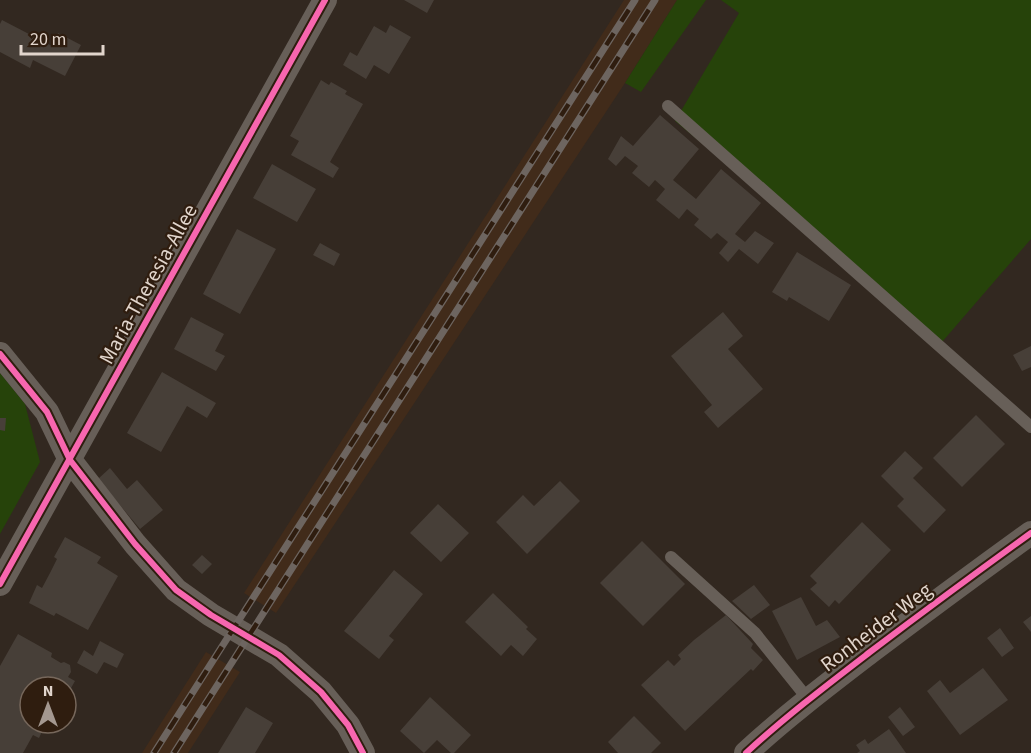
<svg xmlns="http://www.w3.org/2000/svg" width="1031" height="753" font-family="'Source Sans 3',sans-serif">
<rect width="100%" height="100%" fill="#322820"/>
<path fill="#412b1a" d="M 624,0 L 677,0 L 625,83 L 276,613 L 244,593 Z
M 206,652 L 240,672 L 188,753 L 142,753 Z"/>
<path fill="#26430a" d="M 677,0 L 706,0 L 641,92 L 625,83 Z
M 721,0 L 1031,0 L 1031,239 L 942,342 L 675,121 L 739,13 Z
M 0,373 L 25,404 L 40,462 L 0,534 Z"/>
<path fill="#473f38" d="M 404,0 L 434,0 L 427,13 Z
M 2,20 L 52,46 L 58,33 L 81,45 L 65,76 L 33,60 L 30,68 L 0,52 L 0,24 Z
M 390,25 L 411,37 L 389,74 L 374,65 L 366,79 L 343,65 L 350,52 L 357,56 L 374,26 L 386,33 Z
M 321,80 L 329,85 L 331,82 L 347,91 L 345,94 L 363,104 L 330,162 L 339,168 L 333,178 L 291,155 L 299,141 L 290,136 Z
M 660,115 L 699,149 L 673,180 L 696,199 L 721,169 L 761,203 L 735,234 L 745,242 L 755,231 L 774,243 L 758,264 L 739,249 L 728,262 L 719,253 L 728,242 L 717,233 L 711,239 L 694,225 L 699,219 L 687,209 L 679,219 L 656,200 L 665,189 L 655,180 L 649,187 L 632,173 L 638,166 L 625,156 L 616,166 L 608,159 L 621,136 L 633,146 Z
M 272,164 L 316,189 L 297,222 L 253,198 Z
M 237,229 L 276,249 L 240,314 L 203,294 Z
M 320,243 L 340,254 L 334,266 L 313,255 Z
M 797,252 L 851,285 L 829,321 L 789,297 L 787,301 L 772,292 Z
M 723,312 L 743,336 L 728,349 L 763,389 L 718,428 L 704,412 L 712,405 L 671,356 Z
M 191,317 L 224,334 L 215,351 L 225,356 L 216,371 L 174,349 Z
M 1031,346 L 1031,367 L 1022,371 L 1013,355 Z
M 162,372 L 216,403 L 207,418 L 187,406 L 161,452 L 127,433 Z
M 976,415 L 1005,444 L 962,487 L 933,458 Z
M 0,418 L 6,418 L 5,431 L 0,430 Z
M 905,451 L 923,468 L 913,478 L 946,510 L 924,533 L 897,506 L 904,499 L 881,476 Z
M 110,468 L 127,489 L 137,480 L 163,510 L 140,529 L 98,479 Z
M 560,481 L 580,501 L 527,554 L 496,522 L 523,495 L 534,506 Z
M 438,504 L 469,533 L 441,562 L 410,533 Z
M 862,522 L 891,550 L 839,604 L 835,600 L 829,607 L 810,589 L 817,583 L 810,576 Z
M 65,537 L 101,557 L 97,563 L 118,576 L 88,630 L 56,613 L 54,616 L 29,603 L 37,585 L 42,588 L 50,573 L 57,559 L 54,557 Z
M 642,541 L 685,584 L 643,626 L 600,583 Z
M 202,555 L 212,564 L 202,574 L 192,565 Z
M 394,570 L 423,594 L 389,636 L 394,640 L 379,659 L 344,631 Z
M 754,585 L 770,605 L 751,619 L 732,601 Z
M 493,593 L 528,627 L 526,629 L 537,639 L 523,656 L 511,645 L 501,656 L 465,622 Z
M 801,597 L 816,626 L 827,620 L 840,637 L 797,660 L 772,611 Z
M 726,615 L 753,644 L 751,648 L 763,660 L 753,671 L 751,669 L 685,731 L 641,685 L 668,660 L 674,666 L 681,659 L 678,655 L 694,640 Z
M 1031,616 L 1031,632 L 1023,622 Z
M 1000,628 L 1014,648 L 1002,657 L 987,638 Z
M 18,634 L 52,653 L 51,657 L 61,663 L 64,662 L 70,665 L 71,672 L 68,677 L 75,681 L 66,697 L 66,687 L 30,687 L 30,723 L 46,723 L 39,738 L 33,735 L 23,753 L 0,753 L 0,666 Z
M 100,641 L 124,654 L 117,668 L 104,662 L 97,674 L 77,663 L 84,650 L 93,656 Z
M 983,668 L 1008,700 L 960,735 L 927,691 L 940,680 L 950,693 Z
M 430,697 L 471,735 L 454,753 L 451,753 L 437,740 L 424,753 L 400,731 Z
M 246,707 L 273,723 L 255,753 L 218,753 Z
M 900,707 L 915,727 L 903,736 L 888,717 Z
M 634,716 L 661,743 L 651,753 L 618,753 L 608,742 Z
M 889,729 L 906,753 L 857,753 L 860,751 L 856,745 L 865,739 L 868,744 Z"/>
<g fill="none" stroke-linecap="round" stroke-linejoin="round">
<path stroke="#675f58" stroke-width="12" d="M 668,106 L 1031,427
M 671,557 L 755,633 L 808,699"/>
<path stroke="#675f58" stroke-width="24" d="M 0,354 L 47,412 L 70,460 L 135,544 L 176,590 L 211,615 L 279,655 L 321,692 L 348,725 L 363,753
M 0,584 L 325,0
M 746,753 C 785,717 827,685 870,652 C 923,612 977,572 1031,533"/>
<g stroke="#6d6560" stroke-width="7">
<path id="rail" d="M 154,753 L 635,0
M 174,753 L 655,0"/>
</g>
<use href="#rail" stroke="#2f1d0f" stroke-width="4.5" stroke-dasharray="14" stroke-linecap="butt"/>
<g stroke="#2f1d0f" stroke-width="10">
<path id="cycleway" d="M 0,354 L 47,412 L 70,460 L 135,544 L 176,590 L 211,615 L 279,655 L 321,692 L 348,725 L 363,753
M 0,584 L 325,0
M 746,753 C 785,717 827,685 870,652 C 923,612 977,572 1031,533"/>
</g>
<use href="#cycleway" stroke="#f766af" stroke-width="6"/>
</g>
<g text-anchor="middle" stroke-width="4.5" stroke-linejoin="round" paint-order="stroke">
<g font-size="21" fill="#e1d5cc" stroke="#2f1d0f">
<text transform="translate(148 284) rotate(-61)" y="7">Maria-Theresia-Allee</text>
<text transform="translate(876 627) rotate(-37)" y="7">Ronheider Weg</text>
</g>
</g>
<g transform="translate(48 705)"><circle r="28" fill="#2f1d0f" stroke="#76675b" stroke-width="1.5"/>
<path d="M0-4.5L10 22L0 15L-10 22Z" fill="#a49890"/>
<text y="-9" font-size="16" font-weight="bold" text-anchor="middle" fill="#e1d5cc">N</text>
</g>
<path d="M21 45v9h82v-9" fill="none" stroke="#e1d5cc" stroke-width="3"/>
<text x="30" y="45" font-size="18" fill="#e1d5cc" stroke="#2f1d0f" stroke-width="4.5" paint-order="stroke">20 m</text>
</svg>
